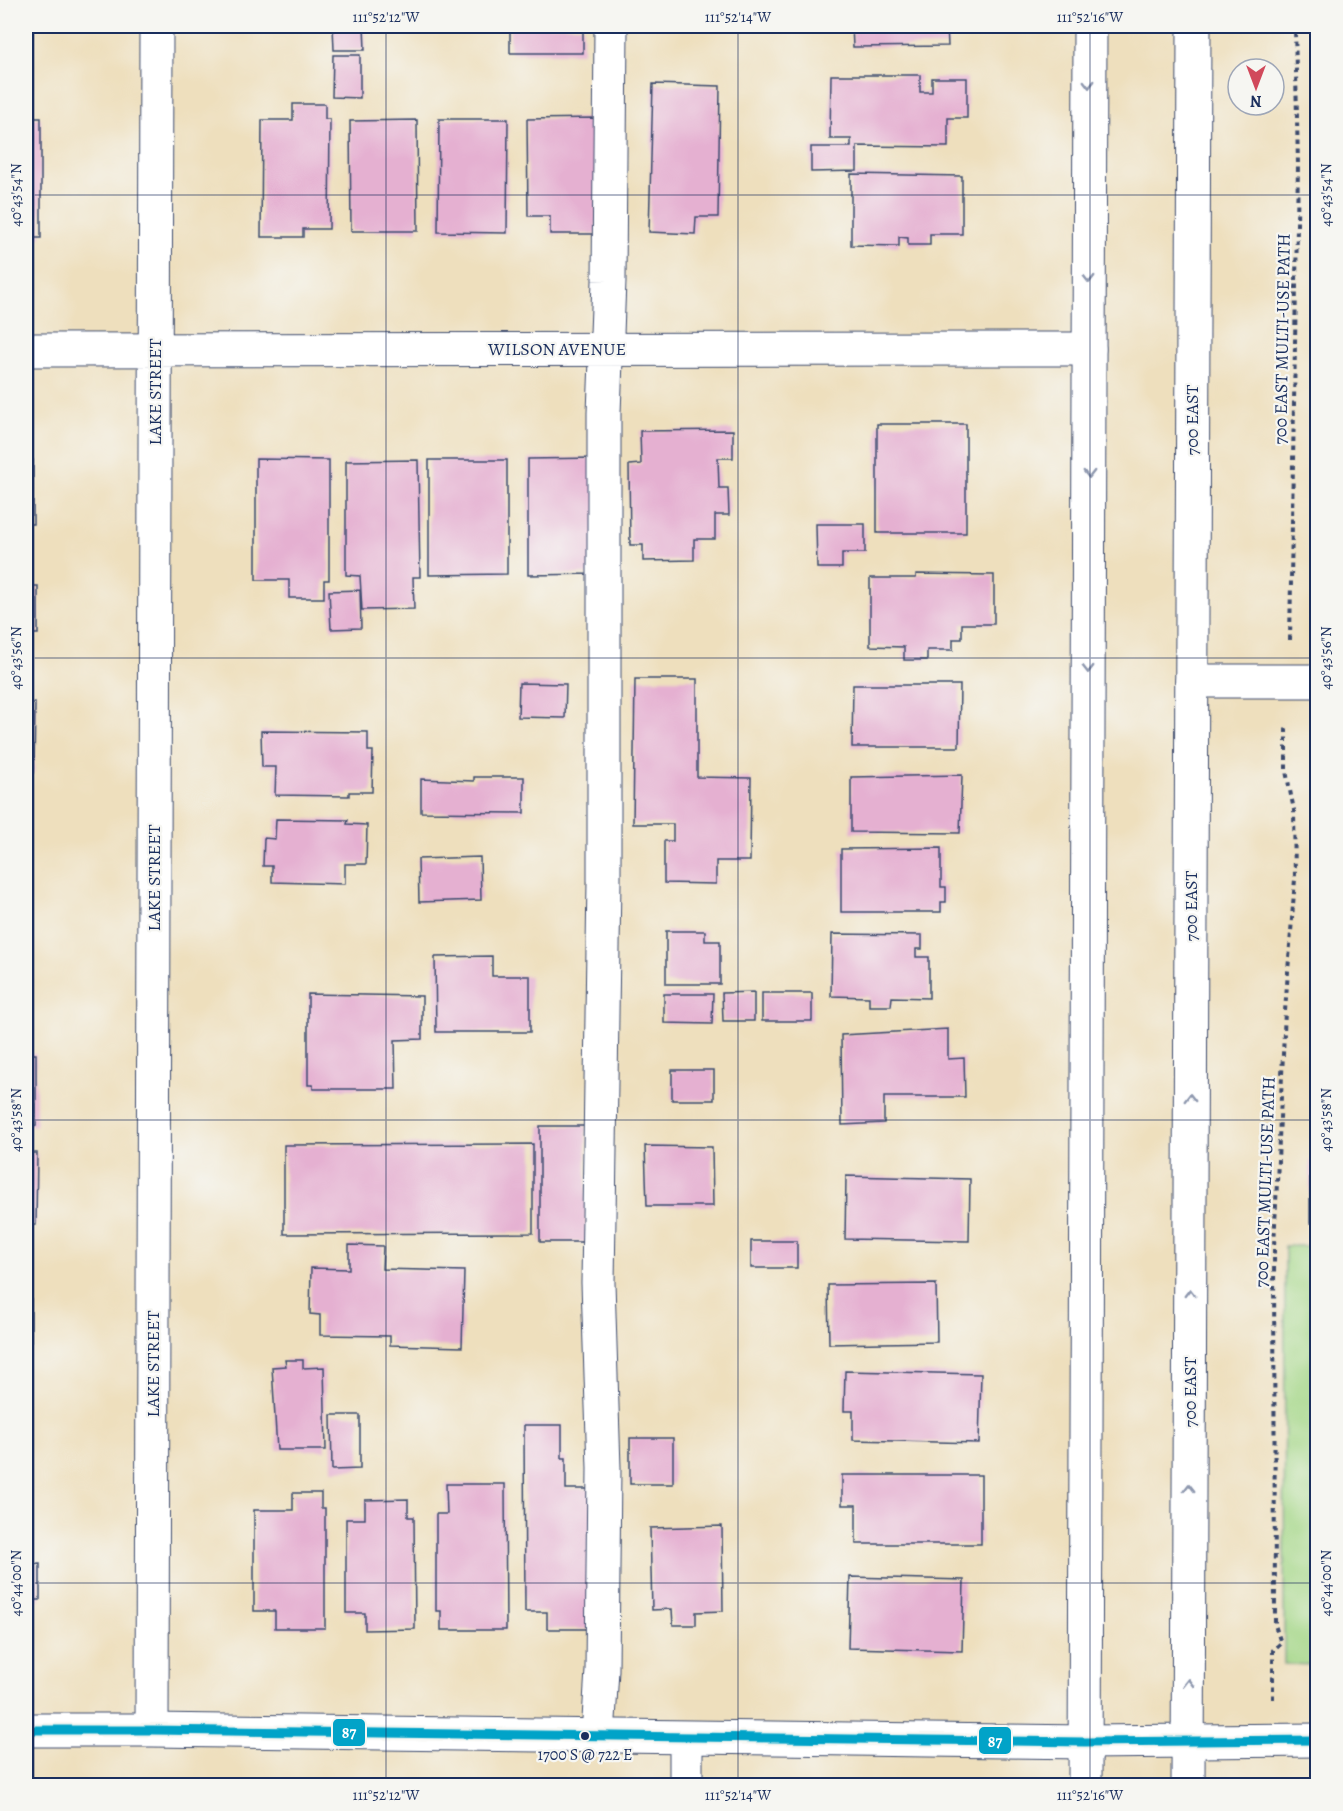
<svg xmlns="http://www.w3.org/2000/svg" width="1343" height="1811" font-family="Alegreya,serif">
<rect width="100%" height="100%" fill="#f6f6f2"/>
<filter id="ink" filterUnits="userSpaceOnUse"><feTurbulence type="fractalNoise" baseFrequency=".0167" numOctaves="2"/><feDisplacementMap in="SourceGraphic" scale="12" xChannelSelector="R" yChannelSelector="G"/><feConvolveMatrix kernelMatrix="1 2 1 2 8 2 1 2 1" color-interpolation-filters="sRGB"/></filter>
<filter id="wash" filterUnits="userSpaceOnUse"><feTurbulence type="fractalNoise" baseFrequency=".008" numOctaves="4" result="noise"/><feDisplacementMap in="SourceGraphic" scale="24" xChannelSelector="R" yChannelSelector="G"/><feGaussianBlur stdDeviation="1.35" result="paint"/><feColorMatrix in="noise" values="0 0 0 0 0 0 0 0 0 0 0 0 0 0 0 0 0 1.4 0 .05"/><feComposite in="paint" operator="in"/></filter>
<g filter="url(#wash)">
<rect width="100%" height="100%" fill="#eedfbd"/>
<path fill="#a3d685" stroke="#5f8272" stroke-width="1.5" d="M 1285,1246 L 1317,1246 L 1317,1665 L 1284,1664 Z"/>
<g id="blocks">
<path fill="#e5b0d1" d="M 333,26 L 364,26 L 365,50 L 334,50 Z
M 510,26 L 583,26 L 583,53 L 510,53 Z
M 852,26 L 947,26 L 948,46 L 853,47 Z
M 333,55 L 360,55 L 360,98 L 332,97 Z
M 831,75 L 920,75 L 920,92 L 932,92 L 932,78 L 967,78 L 967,118 L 948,118 L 948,147 L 857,146 L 857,171 L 811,172 L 811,147 L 851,147 L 851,139 L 830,139 Z
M 653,84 L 720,86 L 718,217 L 696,217 L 695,234 L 649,232 Z
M 293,104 L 325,104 L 325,119 L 330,119 L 329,229 L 303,229 L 303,237 L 261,237 L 262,120 L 293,120 Z
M 26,118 L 41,118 L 41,238 L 26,238 Z
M 596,118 L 597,234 L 550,234 L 550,216 L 528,216 L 527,119 Z
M 439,119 L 508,119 L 507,233 L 438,232 Z
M 417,120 L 418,231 L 351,231 L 350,121 Z
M 851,174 L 962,176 L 962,234 L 930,234 L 930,245 L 908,245 L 908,238 L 899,237 L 899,246 L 851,245 Z
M 877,424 L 966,424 L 966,533 L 877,533 Z
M 733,430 L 733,458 L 718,458 L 719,488 L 728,488 L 729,515 L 715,515 L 715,539 L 694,539 L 694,560 L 643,561 L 643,545 L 630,545 L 629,465 L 641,464 L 640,431 Z
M 597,458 L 597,574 L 528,575 L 528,459 Z
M 256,459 L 329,460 L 329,580 L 324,580 L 324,598 L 289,598 L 289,580 L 256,580 Z
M 26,460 L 33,460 L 33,524 L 26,524 Z
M 418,460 L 420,577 L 413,577 L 414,609 L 362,610 L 360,576 L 346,575 L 346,461 Z
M 429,460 L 507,460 L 507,574 L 429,575 Z
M 816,524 L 865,524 L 865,553 L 842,553 L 842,568 L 817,568 Z
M 916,574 L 994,575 L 994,624 L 962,624 L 962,639 L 953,639 L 953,650 L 927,650 L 927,660 L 904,660 L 904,647 L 870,646 L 870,578 L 916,578 Z
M 26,586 L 38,586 L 38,634 L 26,634 Z
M 360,590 L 361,628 L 331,629 L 329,591 Z
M 635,679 L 697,679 L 697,777 L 751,778 L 750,861 L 716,861 L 716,884 L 664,883 L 664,841 L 673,841 L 673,824 L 633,824 Z
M 519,683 L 566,684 L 565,718 L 518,717 Z
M 853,685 L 960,685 L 959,747 L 852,747 Z
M 26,703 L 35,703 L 34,773 L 26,773 Z
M 261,731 L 368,732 L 368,751 L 373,751 L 372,792 L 349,792 L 349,796 L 275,795 L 276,767 L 262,767 Z
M 962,775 L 960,833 L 851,832 L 851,777 Z
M 474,777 L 524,777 L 524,813 L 421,812 L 421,779 L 474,781 Z
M 276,819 L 348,820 L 347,824 L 367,825 L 366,864 L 345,864 L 345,884 L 272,882 L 272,866 L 263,866 L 264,838 L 275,839 Z
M 941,848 L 941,887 L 946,887 L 946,902 L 941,902 L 941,912 L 841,912 L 841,849 Z
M 480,857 L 481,900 L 419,902 L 418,859 Z
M 666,931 L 705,931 L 705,941 L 720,941 L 720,984 L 666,984 Z
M 832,934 L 922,935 L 922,949 L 916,949 L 916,957 L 929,957 L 929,998 L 892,997 L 891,1006 L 869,1006 L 869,997 L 831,996 Z
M 492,956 L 492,976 L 530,976 L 530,1032 L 436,1032 L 435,957 Z
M 754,992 L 754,1021 L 723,1021 L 722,993 Z
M 762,993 L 812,993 L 812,1021 L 762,1021 Z
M 308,994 L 422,996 L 422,1039 L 395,1040 L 396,1089 L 313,1089 L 313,1085 L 308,1085 Z
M 664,994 L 713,994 L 712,1024 L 664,1023 Z
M 948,1029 L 948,1059 L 964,1058 L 965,1097 L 884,1097 L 884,1123 L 842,1125 L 841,1035 Z
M 26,1054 L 36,1054 L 36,1126 L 26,1126 Z
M 672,1070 L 714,1070 L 714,1100 L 672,1100 Z
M 540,1126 L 586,1126 L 586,1242 L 540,1242 Z
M 533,1144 L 533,1233 L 284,1234 L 284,1145 Z
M 645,1146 L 712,1147 L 713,1206 L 647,1206 Z
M 26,1153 L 37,1153 L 36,1225 L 26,1225 Z
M 1310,1161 L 1318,1161 L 1318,1223 L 1310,1223 Z
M 846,1176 L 970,1179 L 969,1241 L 845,1239 Z
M 751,1241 L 797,1241 L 797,1268 L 751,1268 Z
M 349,1245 L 383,1246 L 382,1269 L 464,1271 L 462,1347 L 390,1345 L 390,1336 L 320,1335 L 320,1315 L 310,1314 L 311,1268 L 349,1269 Z
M 26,1266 L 31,1266 L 31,1341 L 26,1341 Z
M 936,1284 L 937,1342 L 829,1344 L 828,1285 Z
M 285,1360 L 303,1360 L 303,1368 L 324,1367 L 326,1450 L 277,1450 L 272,1367 L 286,1366 Z
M 845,1371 L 981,1374 L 979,1443 L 853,1440 L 853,1411 L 844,1411 Z
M 331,1415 L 360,1415 L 360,1469 L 332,1470 Z
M 524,1425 L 562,1425 L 562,1458 L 566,1458 L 566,1489 L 594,1489 L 593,1629 L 547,1629 L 547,1612 L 525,1612 Z
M 630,1438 L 673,1438 L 673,1484 L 630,1484 Z
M 842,1475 L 981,1475 L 981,1544 L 856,1544 L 856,1505 L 842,1505 Z
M 446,1484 L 505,1484 L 506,1630 L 441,1630 L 441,1611 L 436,1611 L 436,1514 L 447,1514 Z
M 293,1493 L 321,1493 L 321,1508 L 325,1508 L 325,1628 L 275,1628 L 275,1611 L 254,1611 L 254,1510 L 293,1510 Z
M 408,1499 L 408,1517 L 414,1517 L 415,1629 L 365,1630 L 365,1613 L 346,1613 L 346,1519 L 365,1519 L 365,1500 Z
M 722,1526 L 723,1611 L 696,1612 L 696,1625 L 673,1625 L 672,1609 L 652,1610 L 650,1528 Z
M 40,1564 L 40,1600 L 26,1600 L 26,1565 Z
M 850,1577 L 964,1580 L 962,1651 L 848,1648 Z"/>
</g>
</g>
<g filter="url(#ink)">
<use href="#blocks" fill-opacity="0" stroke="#3b496c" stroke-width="1.5"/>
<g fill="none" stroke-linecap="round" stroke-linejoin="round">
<g stroke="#3b496c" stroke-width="35">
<path id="minor" d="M 26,350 L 1089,349
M 1192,681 L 1318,681
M 26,1730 L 152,1730 L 1085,1742 L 1318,1740
M 152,1730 L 156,26
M 598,1736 L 602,1670 L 604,1468 L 598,1283 L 604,881 L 604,413 L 609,281 L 611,26
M 686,1737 L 686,1786"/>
</g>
<g stroke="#3b496c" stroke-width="35">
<path id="major" d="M 1085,1786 L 1090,26
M 1188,1786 L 1194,26"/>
</g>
<path stroke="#3b496c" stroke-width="4" stroke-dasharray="4.5 4.5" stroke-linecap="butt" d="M 1290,640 L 1298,165 L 1295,26
M 1273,1699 L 1273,1650 L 1281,1643 L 1275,1625 L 1274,1246 L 1285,1011 L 1295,879 L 1294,810 L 1286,771 L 1286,725"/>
<use href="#minor" stroke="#fff" stroke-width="33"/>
<use href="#major" stroke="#fff" stroke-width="33"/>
<g stroke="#f6f6f2" stroke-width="14">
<path id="bus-1" d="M 26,1730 L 152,1730 L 1085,1742 L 1318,1740"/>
</g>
<use href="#bus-1" stroke="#01a3c8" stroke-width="9"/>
</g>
<defs><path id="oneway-chevron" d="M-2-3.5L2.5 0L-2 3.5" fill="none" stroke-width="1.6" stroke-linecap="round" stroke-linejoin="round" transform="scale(1.5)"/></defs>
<g stroke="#8d97ae">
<use href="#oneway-chevron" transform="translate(1089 84) rotate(90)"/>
<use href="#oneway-chevron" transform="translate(1089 279) rotate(90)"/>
<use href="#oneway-chevron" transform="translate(1089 474) rotate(90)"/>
<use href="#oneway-chevron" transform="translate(1088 669) rotate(90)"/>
<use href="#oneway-chevron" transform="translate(1190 1098) rotate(-90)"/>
<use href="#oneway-chevron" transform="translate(1190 1293) rotate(-90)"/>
<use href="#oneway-chevron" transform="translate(1189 1488) rotate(-90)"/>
<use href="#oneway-chevron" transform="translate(1189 1683) rotate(-90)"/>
</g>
</g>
<path fill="none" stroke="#1b2f5e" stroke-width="1.5" stroke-opacity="0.45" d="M 34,26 L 34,1786M 386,26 L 386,1786M 738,26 L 738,1786M 1090,26 L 1090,1786M 26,195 L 1318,195M 26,658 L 1318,658M 26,1120 L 1318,1120M 26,1583 L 1318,1583"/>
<circle fill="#1b2f5e" stroke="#f6f6f2" stroke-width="2" cx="585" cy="1736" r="5"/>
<g text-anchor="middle" stroke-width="4.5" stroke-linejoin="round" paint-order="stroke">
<g font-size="16" fill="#1b2f5e" stroke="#f6f6f2">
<text x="585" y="1760">1700 S @ 722 E</text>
</g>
<g font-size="18" fill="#1b2f5e" stroke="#f6f6f2">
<text transform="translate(1282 339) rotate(-89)" y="6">700 EAST MULTI-USE PATH</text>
<text x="557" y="355">WILSON AVENUE</text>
<text transform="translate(155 392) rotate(-90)" y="6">LAKE STREET</text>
<text transform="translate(1192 420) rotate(-90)" y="6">700 EAST</text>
<text transform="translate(154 878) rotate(-90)" y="6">LAKE STREET</text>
<text transform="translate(1191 906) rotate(-90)" y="6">700 EAST</text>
<text transform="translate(1265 1182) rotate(-88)" y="6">700 EAST MULTI-USE PATH</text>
<text transform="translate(153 1364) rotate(-90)" y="6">LAKE STREET</text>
<text transform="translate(1190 1392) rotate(-90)" y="6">700 EAST</text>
</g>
</g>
<g stroke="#f6f6f2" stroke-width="2">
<rect x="332" y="1718" width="34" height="29" rx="6" fill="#01a3c8"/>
<rect x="978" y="1726" width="34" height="29" rx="6" fill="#01a3c8"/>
</g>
<g font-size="16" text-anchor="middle" font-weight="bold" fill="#fff">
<text x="349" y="1738">87</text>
<text x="995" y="1747">87</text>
</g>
<rect width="1343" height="1811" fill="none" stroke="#f6f6f2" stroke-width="66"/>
<g transform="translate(1256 87) rotate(180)"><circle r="28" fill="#f6f6f2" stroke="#9ea6b7" stroke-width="1.5"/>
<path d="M0-4.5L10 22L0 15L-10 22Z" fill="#d1495b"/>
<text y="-9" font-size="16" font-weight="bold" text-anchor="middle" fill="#1b2f5e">N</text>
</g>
<rect x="33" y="33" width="1277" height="1745" fill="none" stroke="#1b2f5e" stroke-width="2"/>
<g font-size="15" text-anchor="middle" fill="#1b2f5e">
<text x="386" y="22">111°52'12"W</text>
<text x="738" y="22">111°52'14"W</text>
<text x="1090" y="22">111°52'16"W</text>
<text transform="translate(1326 195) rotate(-90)" y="5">40°43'54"N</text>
<text transform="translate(16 195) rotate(-90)" y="5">40°43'54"N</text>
<text transform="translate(1326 658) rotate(-90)" y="5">40°43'56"N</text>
<text transform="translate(16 658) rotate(-90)" y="5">40°43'56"N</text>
<text transform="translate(1326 1120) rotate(-90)" y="5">40°43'58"N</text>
<text transform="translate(16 1120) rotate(-90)" y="5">40°43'58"N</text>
<text transform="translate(16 1583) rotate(-90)" y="5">40°44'00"N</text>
<text transform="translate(1326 1583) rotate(-90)" y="5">40°44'00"N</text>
<text x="386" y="1800">111°52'12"W</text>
<text x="738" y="1800">111°52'14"W</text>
<text x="1090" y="1800">111°52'16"W</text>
</g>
</svg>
